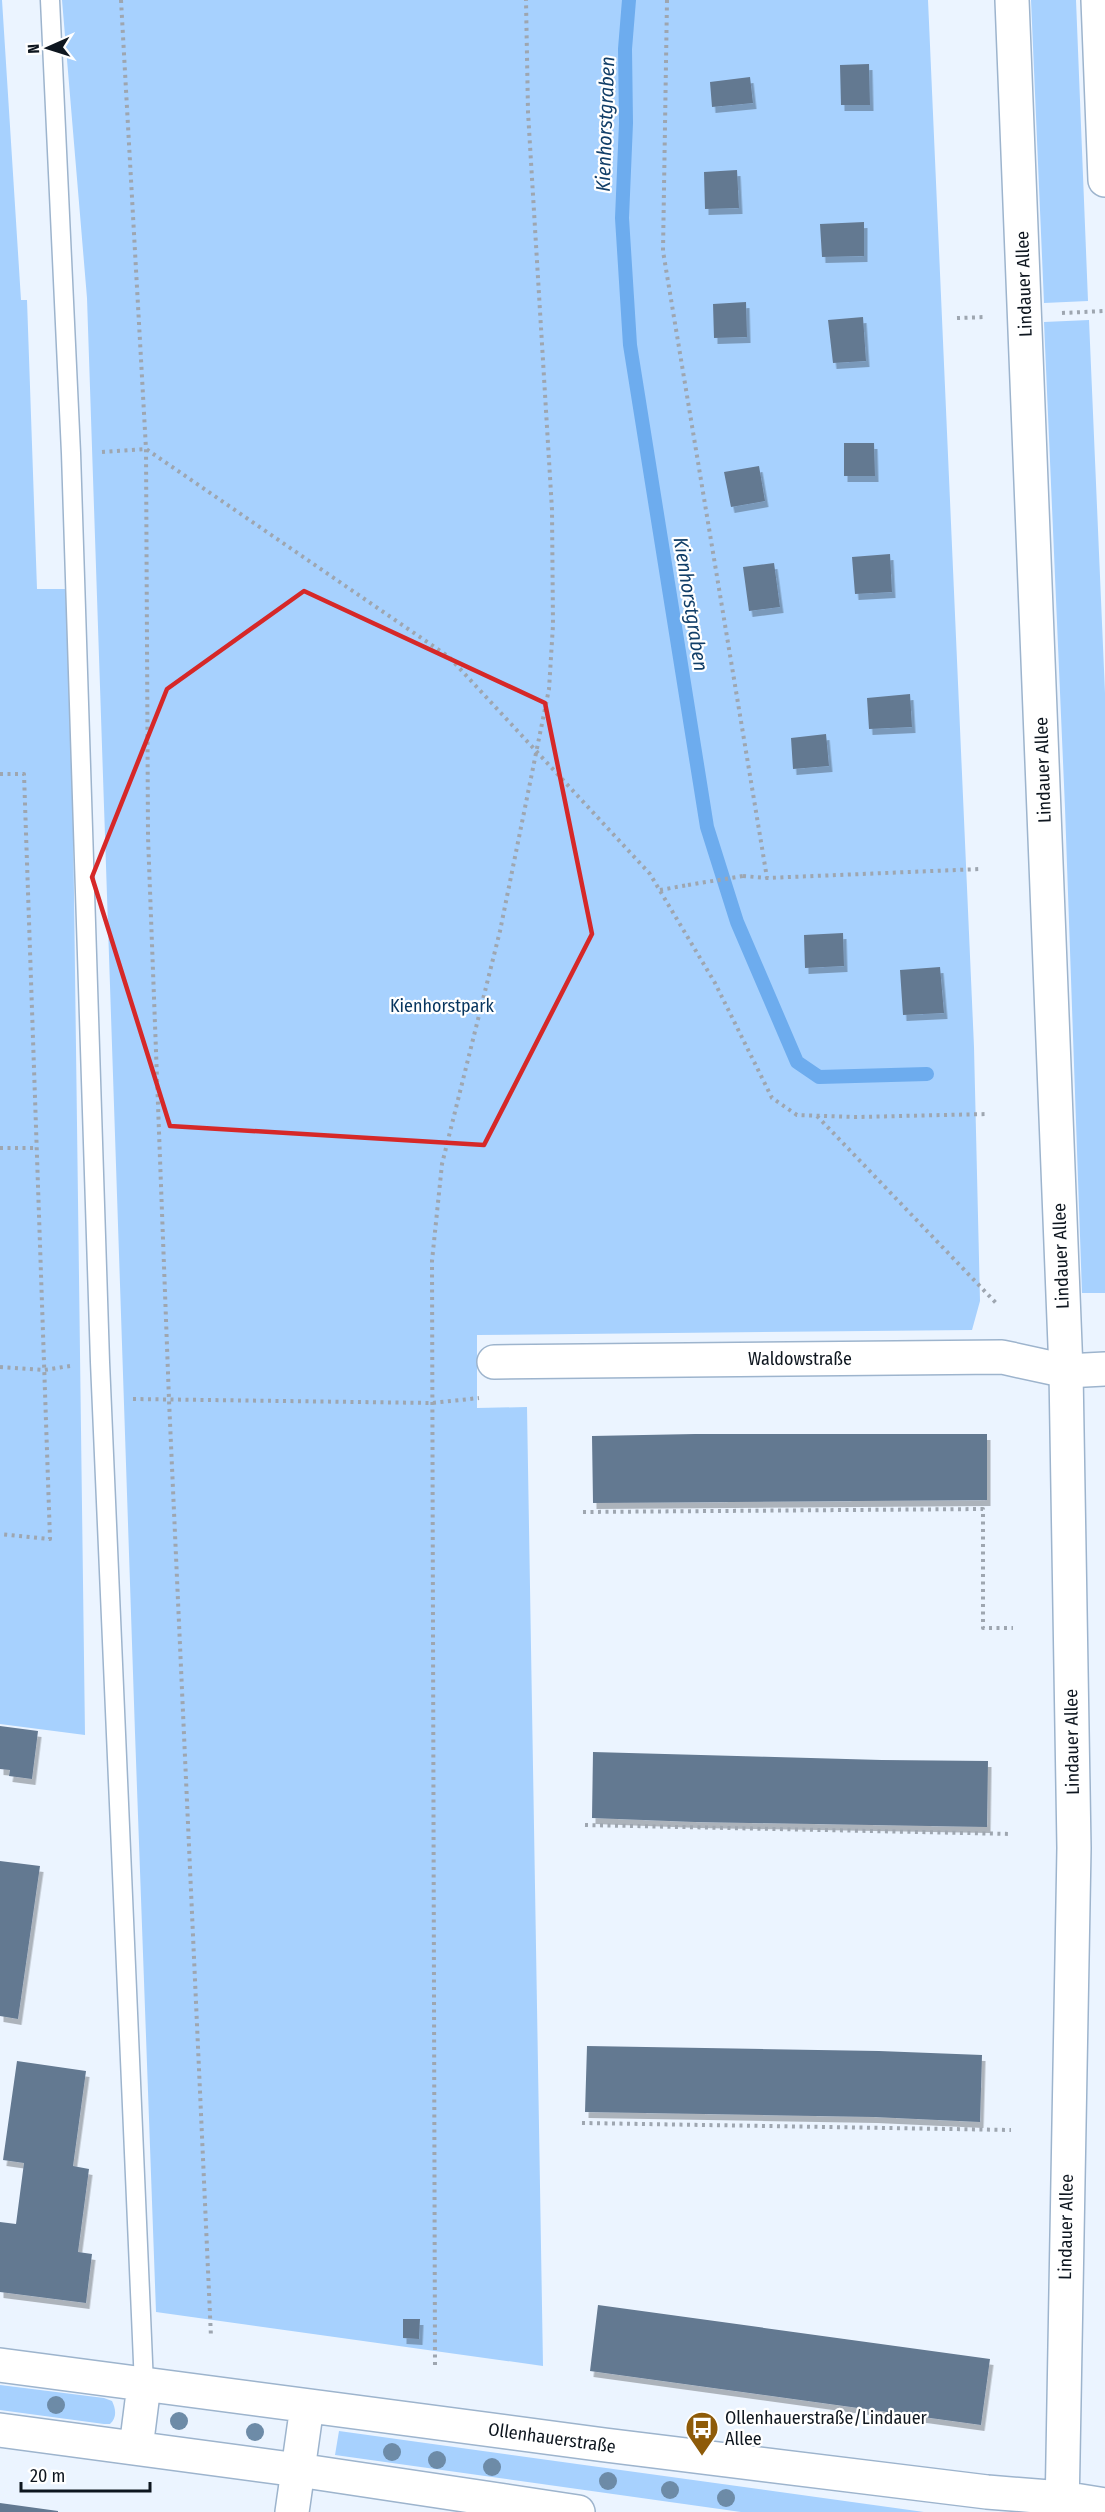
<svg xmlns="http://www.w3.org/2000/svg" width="1105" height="2512" font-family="'Fira Sans Condensed',sans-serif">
<defs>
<filter id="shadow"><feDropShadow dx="3.5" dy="6" stdDeviation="0" flood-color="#0004"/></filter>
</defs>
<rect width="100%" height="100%" fill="#ebf4ff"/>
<path fill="#a7d1fe" d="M 0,0 L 2,0 L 21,300 L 27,300 L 37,589 L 70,589 L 85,1735 L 0,1724 Z
M 62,0 L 928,0 L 974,1047 L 980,1301 L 972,1330 L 477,1335 L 477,1408 L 527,1407 L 543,2366 L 156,2312 L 135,1733 L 87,298 Z
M 1031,0 L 1076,0 L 1088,301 L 1044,303 Z
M 1089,320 L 1105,693 L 1105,1293 L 1082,1293 L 1065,808 L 1044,322 Z
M 0,2385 L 104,2398 L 112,2401 C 116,2409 117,2418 110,2424 L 104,2424 L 0,2410 Z
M 339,2431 L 924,2512 L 741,2512 L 335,2455 Z"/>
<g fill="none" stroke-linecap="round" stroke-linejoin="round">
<path stroke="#6dacee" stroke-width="14" d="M 629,0 L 625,49 L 626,123 L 622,218 L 630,345 L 707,827 L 737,922 L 797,1062 L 819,1077 L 927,1074"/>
</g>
<path fill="#647991" filter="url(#shadow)" d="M 869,64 L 870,105 L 841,105 L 840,65 Z
M 750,77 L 753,103 L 712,107 L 710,82 Z
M 737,170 L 739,208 L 705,209 L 704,172 Z
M 864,222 L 864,256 L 822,257 L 820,224 Z
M 746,302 L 747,337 L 714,338 L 713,304 Z
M 863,317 L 866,361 L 833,363 L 828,320 Z
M 844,443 L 874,443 L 875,476 L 844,476 Z
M 759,466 L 765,501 L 731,507 L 724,472 Z
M 890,554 L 892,592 L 855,594 L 852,557 Z
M 774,563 L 780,607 L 749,611 L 743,567 Z
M 910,694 L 912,727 L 869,729 L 867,698 Z
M 826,734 L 829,766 L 793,769 L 791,738 Z
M 843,933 L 844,966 L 805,968 L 804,935 Z
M 940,967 L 944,1013 L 903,1015 L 900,970 Z
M 695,1434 L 987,1434 L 987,1500 L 593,1503 L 592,1436 Z
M 0,1726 L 38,1731 L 32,1779 L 9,1776 L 10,1770 L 0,1769 Z
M 593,1752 L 882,1760 L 988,1761 L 987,1827 L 695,1822 L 592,1818 Z
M 0,1861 L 40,1866 L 18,2019 L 0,2016 Z
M 587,2046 L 879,2051 L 982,2055 L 980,2122 L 874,2117 L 585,2112 Z
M 17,2061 L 86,2071 L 73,2166 L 89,2169 L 78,2252 L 92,2254 L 86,2303 L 0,2292 L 0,2222 L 16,2224 L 24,2163 L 3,2160 Z
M 598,2305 L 990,2359 L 981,2425 L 590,2371 Z
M 403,2319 L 420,2319 L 419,2339 L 403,2338 Z
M 0,2503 L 58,2511 L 58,2512 L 0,2512 Z"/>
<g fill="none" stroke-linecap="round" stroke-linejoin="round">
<g stroke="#9db4cd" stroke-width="21">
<path id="service" d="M 50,0 L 71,453 L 100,1362 L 144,2385"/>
</g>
<g stroke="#9db4cd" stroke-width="36">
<path id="minor" d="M 494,1362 L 1002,1357 L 1066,1371 L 1105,1369
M 292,2512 L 298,2470"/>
</g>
<g stroke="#9db4cd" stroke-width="36">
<path id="secondary" d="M 1012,0 L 1066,1371 L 1074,1848 L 1062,2512
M 1098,0 L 1105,180
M 0,2365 L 605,2445 L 987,2492 L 1062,2498 L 1105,2505
M 0,2430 L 298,2470 L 578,2512
M 136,2448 L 144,2385
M 298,2470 L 307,2406"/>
</g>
<path stroke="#9ea6b0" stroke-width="4" stroke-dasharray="3 4.5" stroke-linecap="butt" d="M 121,0 L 146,449 L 148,837 L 169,1400 L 211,2337
M 667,0 L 663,251 L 767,878 L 980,869
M 1062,313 L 1105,311
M 957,318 L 986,317
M 102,452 L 146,449 L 449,657 L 650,874 L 715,983 L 772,1098 L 797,1115 L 857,1117 L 988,1114
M 0,774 L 24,774 L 50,1539 L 0,1534
M 743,876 L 767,878
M 660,890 L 688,885
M 817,1116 L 997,1304
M 0,1148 L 35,1148
M 0,1367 L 44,1370 L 70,1366
M 133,1399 L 432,1403 L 479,1398
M 583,1512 L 983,1509 L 983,1628 L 1013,1628
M 585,1825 L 1012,1834
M 582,2123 L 1011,2130
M 435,2365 L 432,1261 L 442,1164 L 500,931 L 549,689 L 553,625 L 552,510 L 528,112 L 526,0"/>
<use href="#service" stroke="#fff" stroke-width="18"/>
<use href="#minor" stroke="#fff" stroke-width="33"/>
<use href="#secondary" stroke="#fff" stroke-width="33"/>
<path stroke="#9ea6b0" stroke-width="4" stroke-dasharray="3 4.5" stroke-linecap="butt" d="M 688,885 L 743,876"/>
</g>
<g fill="#6d8ba7">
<circle cx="56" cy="2405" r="9"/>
<circle cx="179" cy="2421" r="9"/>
<circle cx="255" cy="2432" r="9"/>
<circle cx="392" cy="2452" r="9"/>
<circle cx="437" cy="2460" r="9"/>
<circle cx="492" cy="2467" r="9"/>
<circle cx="608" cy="2481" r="9"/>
<circle cx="670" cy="2490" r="9"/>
<circle cx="726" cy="2498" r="9"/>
</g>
<path fill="none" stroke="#d62828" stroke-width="4.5" stroke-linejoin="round" d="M 304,591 L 545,703 L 592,934 L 484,1145 L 170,1126 L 92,877 L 167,689 Z"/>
<defs>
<g id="bus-pin" transform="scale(1.725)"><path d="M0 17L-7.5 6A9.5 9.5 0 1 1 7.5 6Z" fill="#8e5b09" stroke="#fff"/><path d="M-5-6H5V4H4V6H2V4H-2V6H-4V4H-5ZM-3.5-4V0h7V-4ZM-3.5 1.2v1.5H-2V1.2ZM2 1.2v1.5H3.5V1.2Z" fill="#fff"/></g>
</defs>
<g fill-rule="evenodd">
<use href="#bus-pin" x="702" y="2428"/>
</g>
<g text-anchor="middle" stroke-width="4.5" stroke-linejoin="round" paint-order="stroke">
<g font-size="18" fill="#0e161f" stroke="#fff">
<text transform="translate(1024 284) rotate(-92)" y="6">Lindauer Allee</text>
<text transform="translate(1043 770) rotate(-92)" y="6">Lindauer Allee</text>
<text transform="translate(1061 1256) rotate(-92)" y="6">Lindauer Allee</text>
<text x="800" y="1365">Waldowstraße</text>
<text transform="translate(1072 1742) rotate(-91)" y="6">Lindauer Allee</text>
<text transform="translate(1066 2227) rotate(-89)" y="6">Lindauer Allee</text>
<text transform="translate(552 2438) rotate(8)" y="6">Ollenhauerstraße</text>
</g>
<g font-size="18" fill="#06355f" stroke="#fff">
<text x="442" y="1012">Kienhorstpark</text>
</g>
<g font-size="18" fill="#0e161f" stroke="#fff" text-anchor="start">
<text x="725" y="2424">Ollenhauerstraße/Lindauer<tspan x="725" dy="21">Allee</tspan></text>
</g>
<g font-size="20" font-style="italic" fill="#113e68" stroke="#fff">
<text transform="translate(605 124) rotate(-88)" y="7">Kienhorstgraben</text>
<text transform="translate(691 604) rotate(81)" y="7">Kienhorstgraben</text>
</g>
</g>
<g transform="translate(48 48) rotate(267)" stroke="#ffffff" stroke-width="4.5" paint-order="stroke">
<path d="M0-4.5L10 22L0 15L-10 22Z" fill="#0e161f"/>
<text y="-9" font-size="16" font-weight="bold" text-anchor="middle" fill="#0e161f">N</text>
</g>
<path d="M21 2482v9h129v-9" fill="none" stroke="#0e161f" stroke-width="3"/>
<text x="30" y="2482" font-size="18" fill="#0e161f" stroke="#ffffff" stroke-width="4.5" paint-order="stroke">20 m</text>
</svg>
